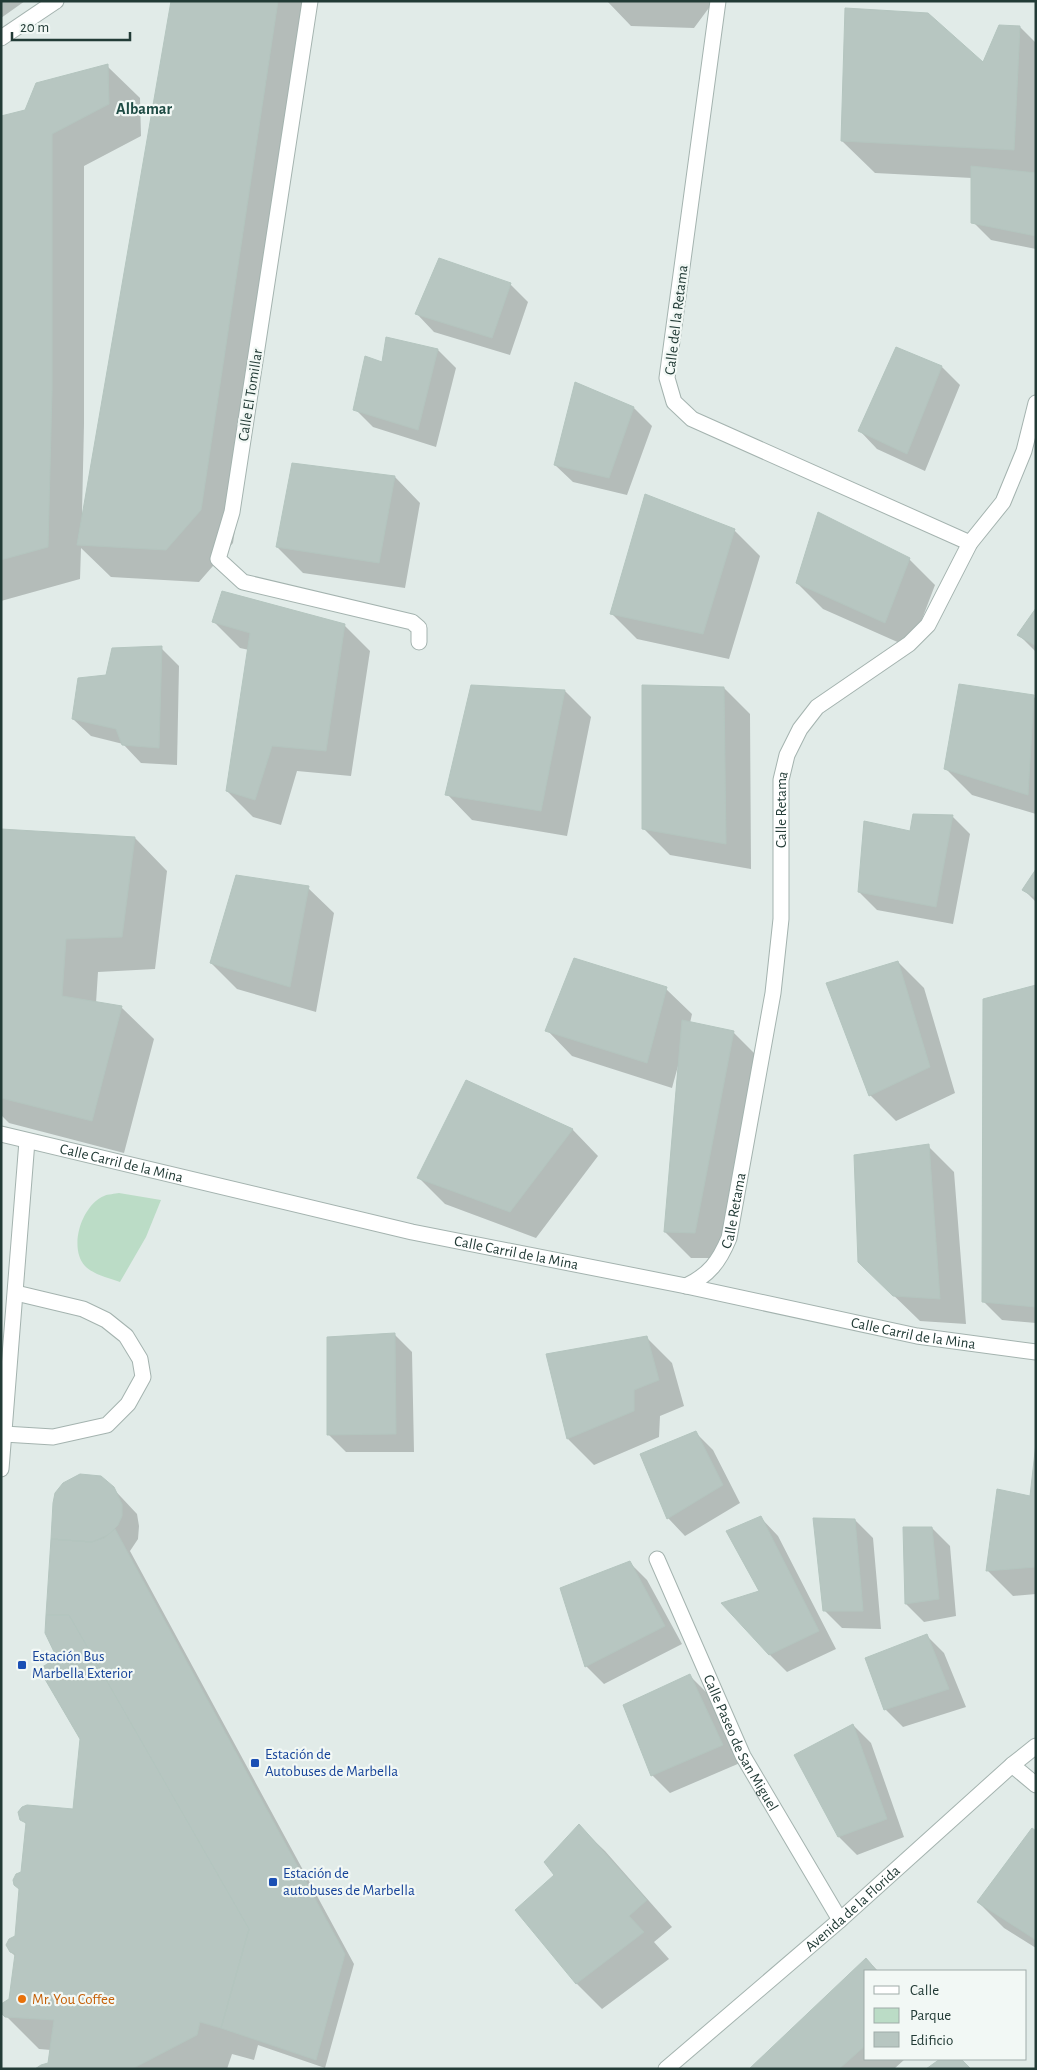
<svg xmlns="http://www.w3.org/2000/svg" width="1037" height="2070" font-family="'Alegreya Sans',sans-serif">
<rect width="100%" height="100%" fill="#e1ebe8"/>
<path fill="#bbdcc6" d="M 119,1193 L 161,1200 L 146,1237 L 120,1282 C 109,1278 94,1275 85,1266 C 68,1247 82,1205 104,1196 C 108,1194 115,1194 119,1193 Z"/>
<path fill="#0003" d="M 1,1 L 25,1 L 1,18 Z
M 172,1 L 315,1 L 233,543 L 199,582 L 111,577 L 81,548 L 80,579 L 1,601 L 1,118 L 26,111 L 107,66 L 140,98 L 141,136 L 84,166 L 84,424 L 82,513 L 84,513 Z
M 607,1 L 714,1 L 694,28 L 631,26 Z
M 1020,27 L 1036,43 L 1036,249 L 991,240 L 973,222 L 972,178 L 875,173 L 842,141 L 983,64 Z
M 510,284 L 528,302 L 510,355 L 434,332 L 417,314 Z
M 387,339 L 438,350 L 456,368 L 436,447 L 373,427 L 355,409 L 383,363 Z
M 897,348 L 942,367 L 960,385 L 925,471 L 877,449 L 860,431 Z
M 576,384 L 634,408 L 652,426 L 627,495 L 573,482 L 555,465 Z
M 395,477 L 420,503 L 405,588 L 303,573 L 277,547 Z
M 734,530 L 760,556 L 729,659 L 637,639 L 611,613 Z
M 909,559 L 935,585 L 911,648 L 823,609 L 797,583 Z
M 1036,610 L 1036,652 L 1019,635 Z
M 214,622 L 344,625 L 370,651 L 351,776 L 297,771 L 281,825 L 253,817 L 227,791 L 249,650 L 240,648 Z
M 161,648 L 179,666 L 177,765 L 141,763 L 123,744 L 91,736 L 73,719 L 107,676 Z
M 472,686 L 565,691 L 591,717 L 567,836 L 472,820 L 447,794 Z
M 724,688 L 750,714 L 751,869 L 670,855 L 644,829 Z
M 1033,696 L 1036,699 L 1036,814 L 972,795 L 946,769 Z
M 953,817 L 970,834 L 953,924 L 877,910 L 859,892 L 911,832 Z
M 1,830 L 135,838 L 167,871 L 155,969 L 98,972 L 96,1003 L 121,1007 L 154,1039 L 124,1153 L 9,1123 L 1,1115 Z
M 1036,871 L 1036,902 L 1024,890 Z
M 308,888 L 334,913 L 316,1012 L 237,989 L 211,963 Z
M 898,962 L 924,988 L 955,1093 L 896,1121 L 870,1095 Z
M 1036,986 L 1036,1323 L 1002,1320 L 984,1302 Z
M 666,989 L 692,1014 L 690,1023 L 733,1032 L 759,1058 L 721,1258 L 691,1258 L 665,1232 L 678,1066 L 672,1088 L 572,1056 L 547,1030 Z
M 467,1081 L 573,1130 L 598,1156 L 536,1238 L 445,1204 L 419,1178 Z
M 928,1146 L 954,1172 L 966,1324 L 920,1321 L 886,1288 Z
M 394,1334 L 412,1352 L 414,1452 L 346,1452 L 328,1434 Z
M 646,1337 L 672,1363 L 684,1406 L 660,1416 L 659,1437 L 594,1465 L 568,1439 L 547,1355 Z
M 695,1432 L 713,1450 L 740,1503 L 685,1536 L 668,1518 Z
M 1036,1454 L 1036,1594 L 1013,1596 L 987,1570 L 1031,1498 Z
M 107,1482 L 137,1514 L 139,1526 L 138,1539 L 130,1551 L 354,1964 L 325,2068 L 258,2045 L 254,2060 L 232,2054 L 227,2069 L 37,2069 L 49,2065 L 51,2050 L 39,2049 L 6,2016 L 10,2000 L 16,1957 L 11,1952 L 16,1937 L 27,1825 L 20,1817 L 74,1810 L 82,1739 L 58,1659 Z
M 761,1518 L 778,1536 L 836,1649 L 787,1672 L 769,1654 L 761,1592 Z
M 855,1520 L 873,1538 L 881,1629 L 842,1628 L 824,1610 Z
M 932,1528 L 950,1546 L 956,1616 L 924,1622 L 906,1604 Z
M 629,1562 L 647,1580 L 682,1644 L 604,1684 L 586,1666 Z
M 926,1635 L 944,1653 L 966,1707 L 903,1727 L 885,1709 Z
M 690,1676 L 708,1694 L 740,1763 L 670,1793 L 652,1775 Z
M 853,1725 L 871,1743 L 904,1837 L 857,1855 L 839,1837 L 796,1756 Z
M 579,1826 L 605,1851 L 672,1927 L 654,1942 L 669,1959 L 602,2009 L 577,1984 L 517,1910 L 556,1875 Z
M 1036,1833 L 1036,1948 L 1004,1928 L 978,1902 Z
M 866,1959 L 878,1971 L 866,1971 L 866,2059 L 905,2059 L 894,2069 L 750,2069 Z"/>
<path fill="#b7c6c1" stroke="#b4c5bf" d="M 171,1 L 278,1 L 201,510 L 166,550 L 77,545 Z
M 845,8 L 928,13 L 983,62 L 999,25 L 1020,26 L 1014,150 L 841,141 Z
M 108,64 L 109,104 L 52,134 L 52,391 L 48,547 L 1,560 L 1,116 L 25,110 L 36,83 Z
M 971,166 L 1036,173 L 1036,236 L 971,223 Z
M 439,258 L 511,283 L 492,338 L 415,314 Z
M 386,337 L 438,349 L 418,430 L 353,410 L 365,356 L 382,362 Z
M 896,347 L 942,366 L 907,454 L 858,431 Z
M 575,382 L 634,407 L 609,478 L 554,465 Z
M 292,463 L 395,476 L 379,563 L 276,547 Z
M 645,494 L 735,529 L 703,634 L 610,614 Z
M 818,512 L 910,558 L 885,623 L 796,583 Z
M 222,591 L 345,624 L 326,751 L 272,746 L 255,800 L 226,791 L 250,633 L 212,622 Z
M 1036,608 L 1036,646 L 1017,635 Z
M 162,646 L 159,748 L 122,745 L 116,729 L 72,719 L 78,678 L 106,675 L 112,648 Z
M 959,684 L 1034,695 L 1028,795 L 944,769 Z
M 471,685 L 565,690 L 541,811 L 445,795 Z
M 642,685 L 724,687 L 726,844 L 642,829 Z
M 913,814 L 953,815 L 936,907 L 858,892 L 864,821 L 910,831 Z
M 1,829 L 135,837 L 122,937 L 66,939 L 62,996 L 122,1006 L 92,1121 L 1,1098 Z
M 1036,869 L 1036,898 L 1022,890 Z
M 236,875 L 309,886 L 290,987 L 210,963 Z
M 574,958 L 667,987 L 647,1063 L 545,1031 Z
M 898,961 L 930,1067 L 869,1096 L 826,983 Z
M 1036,985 L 1036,1307 L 982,1302 L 983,999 Z
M 682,1020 L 734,1031 L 695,1233 L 664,1232 Z
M 466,1080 L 573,1129 L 510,1212 L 417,1178 Z
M 929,1144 L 940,1299 L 893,1296 L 858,1262 L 854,1155 Z
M 395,1333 L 396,1434 L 327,1435 L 327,1337 Z
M 647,1336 L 659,1380 L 634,1390 L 634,1411 L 567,1439 L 546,1354 Z
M 696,1431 L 723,1485 L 667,1519 L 640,1454 Z
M 1036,1443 L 1036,1567 L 986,1571 L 997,1489 L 1030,1496 Z
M 80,1474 L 101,1476 L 114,1487 L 122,1504 L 122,1516 L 118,1525 L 108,1535 L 92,1542 L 51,1539 L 53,1503 L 55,1493 L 63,1483 Z
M 761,1516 L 819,1631 L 769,1655 L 721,1603 L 759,1591 L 726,1531 Z
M 813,1518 L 855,1519 L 863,1611 L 823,1611 Z
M 903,1527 L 932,1527 L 939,1599 L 905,1604 Z
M 115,1529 L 345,1954 L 316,2060 L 221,2028 L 249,1929 L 69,1615 L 46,1615 L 51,1539 L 92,1542 L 104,1538 Z
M 630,1561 L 665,1626 L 585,1667 L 560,1588 Z
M 46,1615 L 69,1615 L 249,1929 L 221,2028 L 200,2022 L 197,2035 L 132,2069 L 35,2069 L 41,2065 L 48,2063 L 54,2020 L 5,2017 L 1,2013 L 1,2004 L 9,1999 L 15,1954 L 10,1952 L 6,1945 L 9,1939 L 15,1936 L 19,1889 L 14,1885 L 13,1880 L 16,1874 L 21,1872 L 26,1823 L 20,1820 L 18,1812 L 22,1807 L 27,1805 L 73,1809 L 80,1739 L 39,1669 L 57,1658 L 45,1633 Z
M 927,1634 L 949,1689 L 884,1710 L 865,1658 Z
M 690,1674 L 723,1745 L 651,1776 L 623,1705 Z
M 853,1724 L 887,1819 L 838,1837 L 794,1755 Z
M 579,1824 L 647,1900 L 629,1916 L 644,1932 L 576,1984 L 515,1910 L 554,1875 L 544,1862 Z
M 1032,1828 L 1036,1831 L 1036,1940 L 977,1902 Z
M 866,1958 L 877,1971 L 866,1971 L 866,2045 L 839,2069 L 749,2069 Z
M 940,2059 L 961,2059 L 971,2069 L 926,2069 Z"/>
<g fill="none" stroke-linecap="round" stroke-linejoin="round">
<g stroke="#a4b3af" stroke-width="17">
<g id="lane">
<path id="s1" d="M 657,1559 L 743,1756 L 840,1920"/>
</g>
</g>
<g stroke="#a4b3af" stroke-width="17">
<g id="street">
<path d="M 310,1 L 232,512 L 218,559 L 243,582 L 412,622 L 419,628 L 419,642"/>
<path d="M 718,1 L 667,378 L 674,402 L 692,419 L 970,543"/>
<path d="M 1,38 L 56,1"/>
<path id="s2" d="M 1,1134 L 412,1232 L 686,1286 L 917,1336 L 1036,1352"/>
<path id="s3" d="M 686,1286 C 709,1275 719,1262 729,1238 L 773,993 L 781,919 L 781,780 L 787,755 L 800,729 L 817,707 L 909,644 L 928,625 L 970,543 L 1003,502 L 1024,451 L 1036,403"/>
<path d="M 4,1434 L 53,1437 L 107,1425 L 128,1404 L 143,1377 L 140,1359 L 126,1336 L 106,1320 L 83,1309 L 16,1293"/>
<path d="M 1,1469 L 27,1141"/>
<path d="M 1012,1765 L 1036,1785"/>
<path id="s4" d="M 666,2069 L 840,1920 L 1012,1765 L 1036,1746"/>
</g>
</g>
<use href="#lane" stroke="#fff" stroke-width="15"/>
<use href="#street" stroke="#fff" stroke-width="15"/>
</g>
<g fill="#1a4fb4" stroke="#f2f8f5" stroke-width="2">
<rect x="17" y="1660" width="10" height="10" rx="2.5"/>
<rect x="250" y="1758" width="10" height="10" rx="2.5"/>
<rect x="268" y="1877" width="10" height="10" rx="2.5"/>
</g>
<circle fill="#e8710a" stroke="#f2f8f5" stroke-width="2" cx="22" cy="1999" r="5"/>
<g text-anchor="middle" stroke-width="4.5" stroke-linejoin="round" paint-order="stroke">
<g font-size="15" fill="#223b36" stroke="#f2f8f5">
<text transform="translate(676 320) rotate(-83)" y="5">Calle del la Retama</text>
<text transform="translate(250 395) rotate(-81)" y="5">Calle El Tomillar</text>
<text dy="5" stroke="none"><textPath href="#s3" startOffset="499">Calle Retama</textPath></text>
<text dy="5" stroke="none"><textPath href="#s2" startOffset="124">Calle Carril de la Mina</textPath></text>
<text dy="5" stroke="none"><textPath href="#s3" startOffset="94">Calle Retama</textPath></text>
<text dy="5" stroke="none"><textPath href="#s2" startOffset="529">Calle Carril de la Mina</textPath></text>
<text dy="5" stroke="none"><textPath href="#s2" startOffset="934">Calle Carril de la Mina</textPath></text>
<text dy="5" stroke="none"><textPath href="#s1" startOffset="202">Calle Paseo de San Miguel</textPath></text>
<text dy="5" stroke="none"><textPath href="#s4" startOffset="246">Avenida de la Florida</textPath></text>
</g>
<g font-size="15" fill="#164399" stroke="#f2f8f5" text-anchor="start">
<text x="32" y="1661">Estación Bus<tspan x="32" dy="17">Marbella Exterior</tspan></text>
<text x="265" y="1759">Estación de<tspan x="265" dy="17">Autobuses de Marbella</tspan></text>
<text x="283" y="1878">Estación de<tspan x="283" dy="17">autobuses de Marbella</tspan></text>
</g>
<g font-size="15" fill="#c56008" stroke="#f2f8f5" text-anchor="start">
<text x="32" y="2004">Mr. You Coffee</text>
</g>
<g font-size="16" font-weight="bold" fill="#1f4c45" stroke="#f2f8f5">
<text x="144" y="114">Albamar</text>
</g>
</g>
<rect width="1037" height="2070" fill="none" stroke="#223b36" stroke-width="5"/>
<rect x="864" y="1970" width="162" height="90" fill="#f2f8f5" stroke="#9faca9"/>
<rect x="874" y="1986" width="25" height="8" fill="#ffffff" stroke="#9faca9"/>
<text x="910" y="1995" font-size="15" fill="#223b36">Calle</text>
<rect x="874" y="2008" width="25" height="15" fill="#bbdcc6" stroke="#9faca9"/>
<text x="910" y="2020" font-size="15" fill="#223b36">Parque</text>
<rect x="874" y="2032" width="25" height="15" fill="#b7c6c1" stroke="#9faca9"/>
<text x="910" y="2045" font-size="15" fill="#223b36">Edificio</text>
<path d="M12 32v8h118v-8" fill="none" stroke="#223b36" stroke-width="2.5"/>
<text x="20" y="32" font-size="15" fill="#223b36" stroke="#f2f8f5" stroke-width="4" paint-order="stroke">20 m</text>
</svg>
